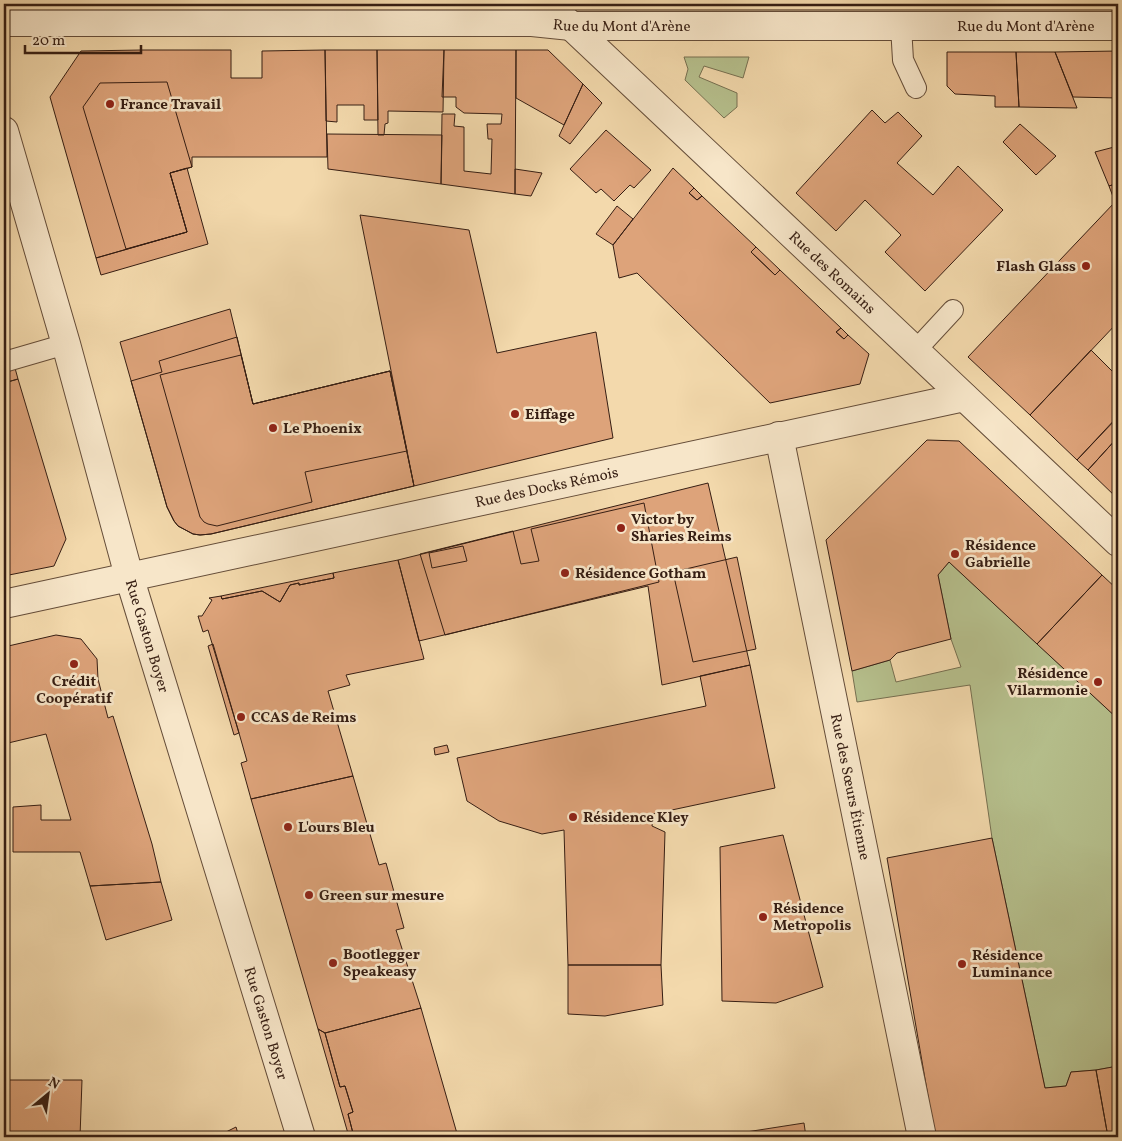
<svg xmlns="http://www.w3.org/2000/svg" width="1122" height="1141" font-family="Vollkorn,serif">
<rect width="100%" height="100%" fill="#f3d9ac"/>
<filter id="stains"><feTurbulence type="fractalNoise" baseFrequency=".004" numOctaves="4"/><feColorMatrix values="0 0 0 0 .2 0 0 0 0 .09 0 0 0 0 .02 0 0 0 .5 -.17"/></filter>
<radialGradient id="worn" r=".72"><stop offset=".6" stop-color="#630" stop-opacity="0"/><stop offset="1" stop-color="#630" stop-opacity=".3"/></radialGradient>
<path fill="#b6c08d" stroke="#766f50" d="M 684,57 L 749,57 L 743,78 L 704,66 L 699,77 L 737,93 L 737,107 L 724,118 L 685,80 L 688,69 Z
M 949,562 L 1118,719 L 1118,1066 L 1096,1070 L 1071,1072 L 1066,1086 L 1045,1088 L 992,838 L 970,685 L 857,702 L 852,671 L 890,660 L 896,682 L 961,667 L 951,639 L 938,575 Z"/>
<path fill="#dda37a" stroke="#361e13" d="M 142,50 L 231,50 L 231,78 L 262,78 L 262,51 L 325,50 L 327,157 L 192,157 L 192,167 L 170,173 L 187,232 L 96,258 L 50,97 L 81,51 Z
M 325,50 L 377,50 L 378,120 L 364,120 L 364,105 L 337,105 L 337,122 L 326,121 Z
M 377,50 L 444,50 L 443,112 L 388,111 L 388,123 L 385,124 L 384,135 L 378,135 Z
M 444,50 L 516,50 L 515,194 L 441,184 L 442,114 L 455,114 L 454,126 L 464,127 L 464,171 L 491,174 L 492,139 L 488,139 L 487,124 L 501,124 L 502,114 L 464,113 L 456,107 L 456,97 L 442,97 Z
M 516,50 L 548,50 L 583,84 L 564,125 L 516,98 Z
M 1118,51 L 1118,98 L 1073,97 L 1055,52 Z
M 947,52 L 1016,52 L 1019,107 L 995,107 L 995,96 L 955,94 L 947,86 Z
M 1016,52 L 1055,52 L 1077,108 L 1019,107 Z
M 167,82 L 192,167 L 170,173 L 187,232 L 126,249 L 83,107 L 100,83 Z
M 583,84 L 602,103 L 570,144 L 559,136 Z
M 872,110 L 885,123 L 898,112 L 922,136 L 897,163 L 933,195 L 958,166 L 1003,210 L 925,291 L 885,252 L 901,235 L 865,200 L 836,231 L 796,193 Z
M 1020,124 L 1056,156 L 1036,175 L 1003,142 Z
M 606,130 L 651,170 L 634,188 L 630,185 L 614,201 L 601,189 L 596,193 L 570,169 Z
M 327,134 L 442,135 L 441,184 L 328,169 Z
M 1118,146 L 1118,183 L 1109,186 L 1095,152 Z
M 187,168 L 208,244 L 101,275 L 96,258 L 187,232 L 170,173 Z
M 673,168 L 694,188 L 689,193 L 697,200 L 702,196 L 756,247 L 751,252 L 775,275 L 780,270 L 841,328 L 836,332 L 844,339 L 848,335 L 869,354 L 860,384 L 770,403 L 637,273 L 619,278 L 613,245 Z
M 515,169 L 542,173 L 531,196 L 515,194 Z
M 1118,183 L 1118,210 L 1109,186 Z
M 694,188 L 702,196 L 697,200 L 689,193 Z
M 1115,202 L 1118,210 L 1118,322 L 1030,415 L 968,357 Z
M 617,206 L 633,219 L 613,245 L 596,234 Z
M 360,215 L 469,230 L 497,353 L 596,332 L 613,438 L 414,486 Z
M 756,247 L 780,270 L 775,275 L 751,252 Z
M 230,309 L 253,404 L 390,371 L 414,486 L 211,534 L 200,535 L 193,534 L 178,526 L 174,521 L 167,507 L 120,342 Z
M 4,328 L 18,379 L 4,383 Z
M 841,328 L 848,335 L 844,339 L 836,332 Z
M 237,337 L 253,404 L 390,371 L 414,486 L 211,534 L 200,535 L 193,534 L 178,526 L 174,521 L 167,507 L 131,381 L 162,372 L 159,361 Z
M 1091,350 L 1118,377 L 1118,416 L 1077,460 L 1030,415 Z
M 241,355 L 253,404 L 390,371 L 407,451 L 305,472 L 312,502 L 217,526 L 208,524 L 204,522 L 200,517 L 160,375 Z
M 18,379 L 66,539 L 54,566 L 4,576 L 4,383 Z
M 1116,419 L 1118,421 L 1118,437 L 1088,470 L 1077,460 Z
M 1118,437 L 1118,499 L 1088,470 Z
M 927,440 L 959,441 L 1102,575 L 1037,644 L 949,562 L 938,575 L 951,639 L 897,653 L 890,660 L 852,671 L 826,540 Z
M 708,483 L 750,665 L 662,685 L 648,586 L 419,641 L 398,560 Z
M 644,503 L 659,582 L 445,635 L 420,554 L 513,531 L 521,564 L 539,561 L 531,529 Z
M 463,546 L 467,561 L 432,568 L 429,553 Z
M 737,557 L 756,649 L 693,662 L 673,572 Z
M 398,560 L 424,659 L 346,675 L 350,685 L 328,691 L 353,776 L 251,799 L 241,763 L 247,761 L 239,733 L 208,630 L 203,632 L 198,616 L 202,616 L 212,600 L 209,598 L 221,596 L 222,599 L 262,591 L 280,602 L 290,585 L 299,583 L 299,585 L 334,578 L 333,573 Z
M 333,573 L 334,578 L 299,585 L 299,583 L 290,585 L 280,602 L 262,591 L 222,599 L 221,596 Z
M 1102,575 L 1118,590 L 1118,719 L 1037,644 Z
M 56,635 L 81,639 L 97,659 L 98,679 L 108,718 L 113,716 L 152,844 L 161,882 L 90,886 L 80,852 L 13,852 L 13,807 L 41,805 L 41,820 L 71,820 L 46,734 L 4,744 L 4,647 Z
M 213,644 L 239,733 L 234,735 L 208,646 Z
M 750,665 L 775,788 L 653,814 L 652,826 L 665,832 L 661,965 L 568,965 L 564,830 L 542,834 L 499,821 L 467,801 L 457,758 L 706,706 L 700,676 Z
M 447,745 L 449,752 L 435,755 L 434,748 Z
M 353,776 L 379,865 L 386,863 L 404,928 L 396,930 L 421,1008 L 325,1033 L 318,1029 L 251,799 Z
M 783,835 L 823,987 L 776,1003 L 722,1001 L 720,847 Z
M 992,838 L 1045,1088 L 1066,1086 L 1071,1072 L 1096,1070 L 1108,1137 L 935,1137 L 887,858 Z
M 161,882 L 172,920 L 106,940 L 90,886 Z
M 568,965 L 661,965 L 663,1005 L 605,1016 L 568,1014 Z
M 421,1008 L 458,1137 L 354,1137 L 348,1114 L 353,1112 L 345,1086 L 340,1087 L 325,1033 Z
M 318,1029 L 325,1033 L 340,1087 L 345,1086 L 353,1112 L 348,1114 L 354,1137 L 349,1137 Z
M 1118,1066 L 1118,1137 L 1108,1137 L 1096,1070 Z
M 4,1080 L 82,1080 L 80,1137 L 4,1137 Z
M 804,1123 L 806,1137 L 714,1137 Z
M 236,1127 L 239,1137 L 218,1137 L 224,1133 Z"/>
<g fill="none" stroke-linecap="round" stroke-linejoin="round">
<g stroke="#654d39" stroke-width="22">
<path id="service" d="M 901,26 L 903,60 L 916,88
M 916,350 L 953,310
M 4,362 L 66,344"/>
</g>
<g stroke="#654d39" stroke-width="30">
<g id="minor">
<path id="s1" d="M 4,22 L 532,22 L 571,26 L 1118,26"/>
<path id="s2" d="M 4,131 L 66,344 L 129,576 L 301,1137"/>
<path id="s3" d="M 779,436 L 922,1137"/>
<path id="s4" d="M 4,604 L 964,397"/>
</g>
</g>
<g stroke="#654d39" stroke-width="30">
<g id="tertiary">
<path id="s5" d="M 548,4 L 1118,542"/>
</g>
</g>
<use href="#service" stroke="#f7e6c9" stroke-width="20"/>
<use href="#minor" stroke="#f7e6c9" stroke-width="28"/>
<use href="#tertiary" stroke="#f7e6c9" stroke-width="28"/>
</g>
<g fill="#8f2418" stroke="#f7e6c9" stroke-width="2">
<circle cx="110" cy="104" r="5"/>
<circle cx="1086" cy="266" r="5"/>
<circle cx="515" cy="414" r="5"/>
<circle cx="273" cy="428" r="5"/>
<circle cx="621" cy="528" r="5"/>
<circle cx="955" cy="554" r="5"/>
<circle cx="565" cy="573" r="5"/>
<circle cx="74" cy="664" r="5"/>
<circle cx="1098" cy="682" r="5"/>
<circle cx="241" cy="717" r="5"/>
<circle cx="573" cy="817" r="5"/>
<circle cx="288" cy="827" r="5"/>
<circle cx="309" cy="895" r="5"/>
<circle cx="763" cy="917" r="5"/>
<circle cx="333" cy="963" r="5"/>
<circle cx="962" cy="964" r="5"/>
</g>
<g text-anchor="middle" stroke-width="5" stroke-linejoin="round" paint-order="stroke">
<g font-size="15" fill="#361e13" stroke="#f7e6c9">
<text dy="5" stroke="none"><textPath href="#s1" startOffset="618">Rue du Mont d'Arène</textPath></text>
<text dy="5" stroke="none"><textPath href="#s1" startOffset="1022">Rue du Mont d'Arène</textPath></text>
<text dy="5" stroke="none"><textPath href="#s5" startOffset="391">Rue des Romains</textPath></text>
<text dy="5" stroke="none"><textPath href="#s4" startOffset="555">Rue des Docks Rémois</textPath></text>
<text dy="5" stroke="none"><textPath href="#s2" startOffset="525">Rue Gaston Boyer</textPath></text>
<text dy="5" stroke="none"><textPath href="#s3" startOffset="358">Rue des Sœurs Étienne</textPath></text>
<text dy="5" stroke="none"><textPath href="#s2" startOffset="930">Rue Gaston Boyer</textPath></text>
</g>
<g font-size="15" font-weight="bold" fill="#361e13" stroke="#f7e6c9" text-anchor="start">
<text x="120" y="109">France Travail</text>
<text x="1076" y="271" text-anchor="end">Flash Glass</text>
<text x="525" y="419">Eiffage</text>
<text x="283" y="433">Le Phoenix</text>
<text x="631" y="524">Victor by<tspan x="631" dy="17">Sharies Reims</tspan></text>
<text x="965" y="550">Résidence<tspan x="965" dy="17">Gabrielle</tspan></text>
<text x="575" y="578">Résidence Gotham</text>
<text x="1088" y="678" text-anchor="end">Résidence<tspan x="1088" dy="17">Vilarmonie</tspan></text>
<text x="74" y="686" text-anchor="middle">Crédit<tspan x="74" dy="17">Coopératif</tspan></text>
<text x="251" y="722">CCAS de Reims</text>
<text x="583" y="822">Résidence Kley</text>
<text x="298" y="832">L'ours Bleu</text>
<text x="319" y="900">Green sur mesure</text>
<text x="773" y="913">Résidence<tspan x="773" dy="17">Metropolis</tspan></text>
<text x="343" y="959">Bootlegger<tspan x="343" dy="17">Speakeasy</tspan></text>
<text x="972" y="960">Résidence<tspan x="972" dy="17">Luminance</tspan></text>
</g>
</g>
<rect width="1122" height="1141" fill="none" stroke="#f3d9ac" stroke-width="20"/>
<rect x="5" y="5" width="1112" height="1131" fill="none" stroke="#361e13" stroke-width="2.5"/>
<rect x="10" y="10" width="1102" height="1121" fill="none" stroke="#361e13"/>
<g transform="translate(48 1094) rotate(29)" stroke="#f7e6c9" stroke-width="4" paint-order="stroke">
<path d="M0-4L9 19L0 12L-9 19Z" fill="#361e13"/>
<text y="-8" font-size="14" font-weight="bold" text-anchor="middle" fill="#361e13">N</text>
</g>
<path d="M25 45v8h116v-8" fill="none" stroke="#361e13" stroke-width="2.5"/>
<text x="32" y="45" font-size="15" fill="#361e13" stroke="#f7e6c9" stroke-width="4" paint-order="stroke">20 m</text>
<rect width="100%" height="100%" filter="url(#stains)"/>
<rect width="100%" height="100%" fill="url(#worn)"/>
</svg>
